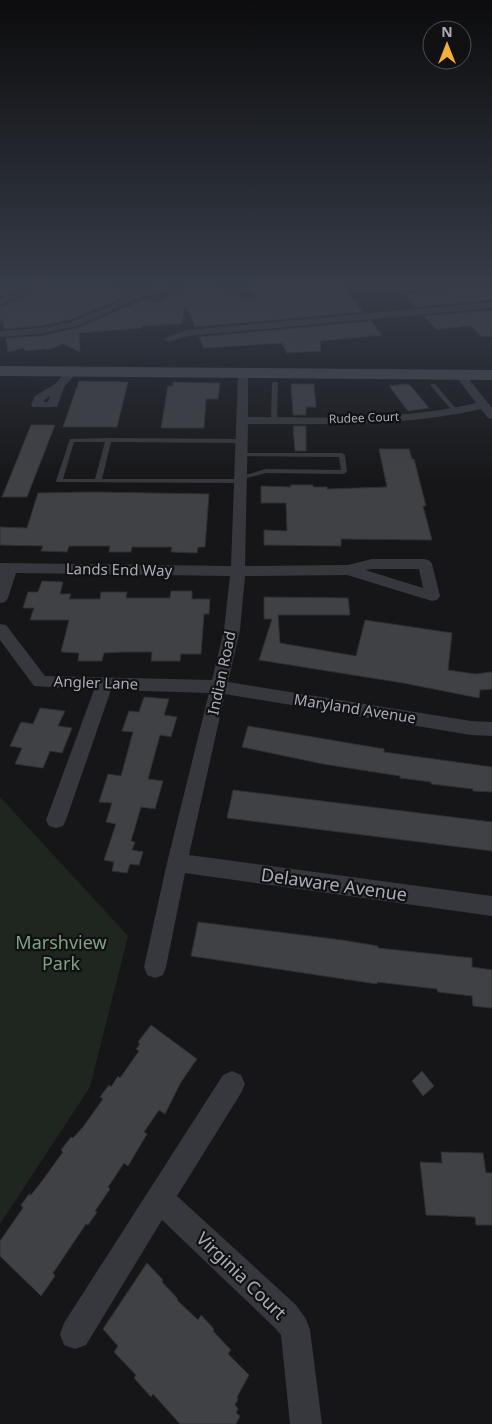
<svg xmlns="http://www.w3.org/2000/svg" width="492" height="1424" font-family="'Noto Sans',sans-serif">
<rect width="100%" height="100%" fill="#161618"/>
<path fill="#1e261f" d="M 0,797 L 128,936 L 90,1087 L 0,1224 Z"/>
<path fill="#404145" stroke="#303034" d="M 0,285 L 31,285 L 0,297 Z
M 49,285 L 98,285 L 131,295 L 70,320 L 40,326 L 4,329 L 3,321 L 0,320 L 0,307 Z
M 195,285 L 201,285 L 257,301 L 250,285 L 342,285 L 363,312 L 195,327 L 185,303 L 182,324 L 142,326 L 141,328 L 79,333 L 80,352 L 63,344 L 48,350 L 44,349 L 25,351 L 24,348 L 8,352 L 6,338 L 40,336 L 77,328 L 144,299 L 157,303 Z
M 492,288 L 492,300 L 416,307 L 405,295 Z
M 492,310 L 492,336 L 482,337 L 471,326 L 436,329 L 424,316 Z
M 371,321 L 382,335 L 320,341 L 321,351 L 287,353 L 282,343 L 204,348 L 199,337 Z
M 79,381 L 128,382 L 117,427 L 63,427 Z
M 173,382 L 220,383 L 218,399 L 206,399 L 204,428 L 161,428 L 168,386 L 173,386 Z
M 291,384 L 314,384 L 316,407 L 306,407 L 306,415 L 293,415 Z
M 407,384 L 411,386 L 429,408 L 408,411 L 389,386 Z
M 31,425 L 55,425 L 27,497 L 2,497 Z
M 293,426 L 306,426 L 306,451 L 295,451 Z
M 379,449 L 409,449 L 412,459 L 414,459 L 426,506 L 423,506 L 432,540 L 341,539 L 341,546 L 264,545 L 264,530 L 287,531 L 286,503 L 261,503 L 261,486 L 291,487 L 290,485 L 313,485 L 313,487 L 327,487 L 327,489 L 387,487 Z
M 95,492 L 209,494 L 205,547 L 198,547 L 197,553 L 171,552 L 172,547 L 132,547 L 131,552 L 109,552 L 110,546 L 69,546 L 67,552 L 41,551 L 43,546 L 0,545 L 0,527 L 27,528 L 38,493 Z
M 42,581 L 63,582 L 60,594 L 71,594 L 69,599 L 100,599 L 101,592 L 127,592 L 126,598 L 170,598 L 171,591 L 192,591 L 192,599 L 210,599 L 209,614 L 204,614 L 201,654 L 181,654 L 180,661 L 151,661 L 152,652 L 123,652 L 104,653 L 102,661 L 78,661 L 79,653 L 61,652 L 69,620 L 30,620 L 34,608 L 23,608 L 28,592 L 38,592 Z
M 264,597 L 348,598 L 350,615 L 278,615 L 280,643 L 356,656 L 365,620 L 452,633 L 448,670 L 475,674 L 492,672 L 492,689 L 480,690 L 479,698 L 403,683 L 259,660 L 272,619 L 264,619 Z
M 144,697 L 169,699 L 164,715 L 177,717 L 171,737 L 160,735 L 148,779 L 163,781 L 155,809 L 141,807 L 131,841 L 135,842 L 132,850 L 143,852 L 139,865 L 130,864 L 127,873 L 112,871 L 114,862 L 104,860 L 116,824 L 106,822 L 112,803 L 99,802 L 108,774 L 121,776 L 133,732 L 122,731 L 129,711 L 139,712 Z
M 40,708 L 65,711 L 58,726 L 72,728 L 62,753 L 50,751 L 43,768 L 15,764 L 22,748 L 10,746 L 21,722 L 33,724 Z
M 248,726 L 384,749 L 384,752 L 492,767 L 492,792 L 473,791 L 473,789 L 431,784 L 431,782 L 400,778 L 400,776 L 323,764 L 242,747 Z
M 233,790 L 492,822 L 492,851 L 227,818 Z
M 198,922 L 342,940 L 378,946 L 378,948 L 472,958 L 472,967 L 492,970 L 492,1008 L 473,1006 L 472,996 L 438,992 L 437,989 L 377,982 L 377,984 L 191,956 Z
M 151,1025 L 197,1059 L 181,1082 L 165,1114 L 159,1110 L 144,1132 L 147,1134 L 128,1166 L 124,1163 L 108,1187 L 110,1189 L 95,1211 L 97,1212 L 88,1225 L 86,1224 L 53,1273 L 55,1276 L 41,1296 L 0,1256 L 0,1241 L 23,1208 L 21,1205 L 29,1194 L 31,1195 L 42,1181 L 63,1152 L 61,1150 L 71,1137 L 73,1138 L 83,1127 L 103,1099 L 100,1097 L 109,1085 L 111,1087 L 118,1076 L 120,1078 L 139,1051 L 136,1049 L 140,1044 L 138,1042 Z
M 422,1071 L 434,1086 L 423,1096 L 412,1081 Z
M 441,1152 L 483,1153 L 486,1173 L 492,1173 L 492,1225 L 476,1225 L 475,1217 L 426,1215 L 420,1162 L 442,1163 Z
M 147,1263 L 163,1280 L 162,1282 L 178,1299 L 177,1300 L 198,1320 L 201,1315 L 214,1329 L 213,1331 L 231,1350 L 228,1354 L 249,1375 L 237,1397 L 238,1399 L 235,1405 L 238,1409 L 236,1413 L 240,1416 L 236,1424 L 180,1424 L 153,1394 L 151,1397 L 134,1378 L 136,1375 L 114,1352 L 118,1346 L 103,1329 Z"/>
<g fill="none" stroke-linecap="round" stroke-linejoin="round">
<path fill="#37383d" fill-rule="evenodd" d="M 275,381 L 278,383 L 277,420 L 274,422 L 271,420 L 272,383 Z
M 431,384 L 435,384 L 458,411 L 458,413 L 454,413 L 431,386 Z
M 109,438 L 242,439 L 245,441 L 242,443 L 111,442 L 102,479 L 239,479 L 239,477 L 266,469 L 341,470 L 339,457 L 240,456 L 240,454 L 242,453 L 342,453 L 345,455 L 347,472 L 344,474 L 266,473 L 243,479 L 244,481 L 241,483 L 57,482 L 56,481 L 70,439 ZM 74,442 L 105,442 L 95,479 L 63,479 Z"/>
<path fill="#37383d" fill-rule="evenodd" d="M 36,285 L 47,285 L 0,305 L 0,299 Z
M 159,285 L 170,285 L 77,326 L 40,334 L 0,337 L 0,331 L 40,328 L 71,322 Z
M 492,302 L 492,308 L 188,336 L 168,342 L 163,339 L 187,330 Z
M 73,368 L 78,371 L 64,387 L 57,407 L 33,407 L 31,405 L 35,396 L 55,384 L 69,369 ZM 50,396 L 48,402 L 44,402 L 44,400 Z
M 243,370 L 248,373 L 248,417 C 324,417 401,421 476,403 L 455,375 L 460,372 L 464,373 L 492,408 L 492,419 L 488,418 L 481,409 C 404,427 326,424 248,424 L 245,566 L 348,565 L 372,559 L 425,559 L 430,561 L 432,564 L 440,596 L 437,600 L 432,601 L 347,575 L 245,576 L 240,630 L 228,682 L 471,721 L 492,722 L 492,736 L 471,735 L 225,694 L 189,855 L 492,896 L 492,916 L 185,873 L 166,967 L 163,975 L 155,978 L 147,975 L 144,967 L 167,863 L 209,693 L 111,690 L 66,820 L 63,826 L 56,828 L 49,826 L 46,820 L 94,690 L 34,686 L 0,640 L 0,624 L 6,625 L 45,676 L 212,680 L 224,630 L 230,576 L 16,573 L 8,598 L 5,602 L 0,603 L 0,563 L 231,566 L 238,373 ZM 372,569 L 419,569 L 423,588 L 365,570 Z
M 232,1071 L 241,1075 L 245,1084 L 241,1093 L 177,1196 L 296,1305 L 306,1319 L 310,1330 L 322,1424 L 290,1424 L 281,1335 L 274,1327 L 162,1220 L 86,1345 L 75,1349 L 64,1345 L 60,1334 L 64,1323 L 223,1075 Z"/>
<path fill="#45474d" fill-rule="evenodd" d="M 0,366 L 492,370 L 492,380 L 0,376 Z"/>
</g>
<linearGradient id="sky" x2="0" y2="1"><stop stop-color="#0c0c0d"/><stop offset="0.59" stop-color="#363c48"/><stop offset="1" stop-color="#363c48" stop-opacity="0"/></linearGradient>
<rect width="492" height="484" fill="url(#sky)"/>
<g text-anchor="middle" stroke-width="4.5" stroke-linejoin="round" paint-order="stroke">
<g font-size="12" fill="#a8adb8" stroke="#111113">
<text transform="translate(364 418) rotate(-2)" y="4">Rudee Court</text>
</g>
<g font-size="15" fill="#a8adb8" stroke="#111113">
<text transform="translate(119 570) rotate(1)" y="5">Lands End Way</text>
<text transform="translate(222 673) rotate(-78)" y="5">Indian Road</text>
<text transform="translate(96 683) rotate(2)" y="5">Angler Lane</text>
<text transform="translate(355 709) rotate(9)" y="5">Maryland Avenue</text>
</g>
<g font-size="18" fill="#a8adb8" stroke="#111113">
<text transform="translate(334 885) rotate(8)" y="6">Delaware Avenue</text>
<text transform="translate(241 1276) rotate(44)" y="6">Virginia Court</text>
</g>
<g font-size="18" fill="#7fa381" stroke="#111113">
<text x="61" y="949">Marshview<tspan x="61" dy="21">Park</tspan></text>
</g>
</g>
<g transform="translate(447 45)"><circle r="24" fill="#111113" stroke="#4d4f55"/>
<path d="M0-4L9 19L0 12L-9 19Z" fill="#f2b134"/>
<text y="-8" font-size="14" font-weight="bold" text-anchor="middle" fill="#a8adb8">N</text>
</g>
</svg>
